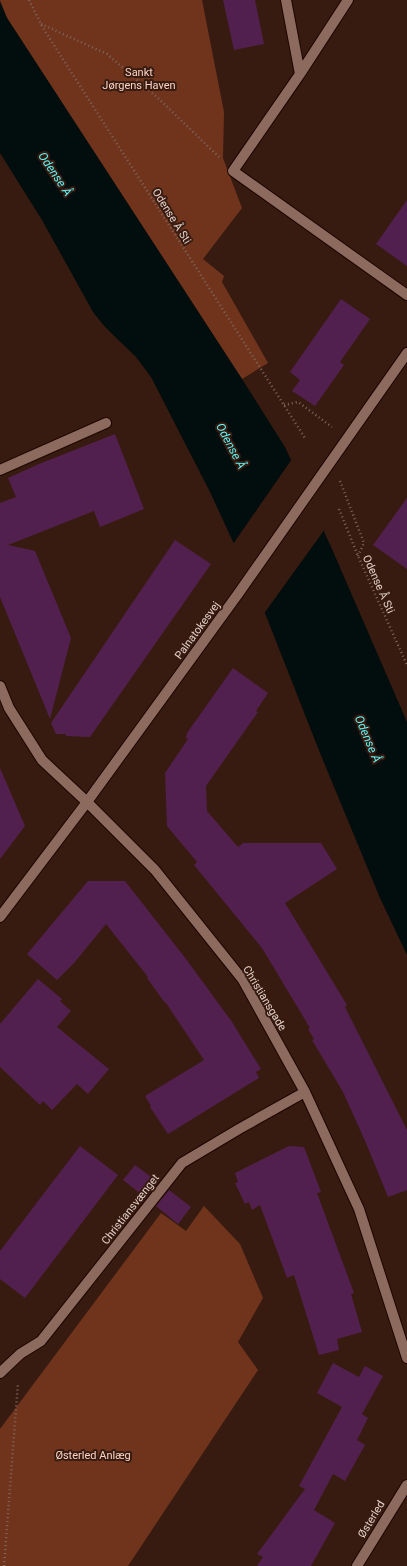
<svg xmlns="http://www.w3.org/2000/svg" width="407" height="1566" font-family="Roboto,sans-serif">
<rect width="100%" height="100%" fill="#371b11"/>
<path fill="#70341d" d="M 0,0 L 202,0 L 224,112 L 223,158 L 242,208 L 203,259 L 224,276 L 222,282 L 268,363 L 242,379 L 7,18 Z
M 204,1206 L 240,1244 L 263,1298 L 238,1342 L 258,1370 L 128,1566 L 0,1566 L 0,1429 L 161,1213 L 186,1231 Z"/>
<path fill="#020d0d" d="M 0,2 L 7,18 L 242,379 L 285,447 L 332,549 L 407,722 L 407,955 L 380,898 L 320,753 L 259,598 L 210,492 L 151,377 L 136,357 L 105,327 L 93,312 L 42,220 L 0,153 Z"/>
<path fill="#371b11" d="M 292,459 L 325,529 L 263,615 L 233,544 Z"/>
<path fill="#52204e" d="M 223,0 L 255,0 L 264,44 L 234,50 Z
M 407,200 L 407,266 L 376,244 Z
M 341,299 L 370,319 L 340,362 L 344,365 L 315,406 L 292,391 L 300,380 L 290,372 Z
M 115,434 L 144,509 L 100,527 L 94,511 L 8,545 L 35,551 L 71,638 L 50,719 L 0,597 L 0,503 L 16,497 L 8,478 L 39,464 Z
M 407,498 L 407,569 L 373,545 Z
M 175,540 L 211,564 L 90,737 L 66,736 L 66,734 L 56,734 L 51,723 Z
M 233,668 L 268,693 L 256,711 L 258,712 L 206,786 L 207,811 L 238,847 L 243,843 L 321,843 L 337,869 L 285,903 L 347,1005 L 345,1007 L 407,1130 L 407,1190 L 388,1197 L 366,1143 L 343,1092 L 312,1040 L 314,1039 L 308,1029 L 310,1028 L 262,948 L 194,865 L 197,862 L 167,826 L 165,773 L 188,739 L 186,738 L 187,733 Z
M 0,768 L 25,826 L 0,859 Z
M 88,881 L 125,881 L 186,959 L 232,1022 L 261,1069 L 256,1072 L 259,1078 L 168,1134 L 150,1107 L 151,1106 L 145,1096 L 204,1060 L 166,1003 L 165,1003 L 147,978 L 148,977 L 106,924 L 74,963 L 57,980 L 27,954 Z
M 38,979 L 62,999 L 60,1001 L 71,1011 L 57,1027 L 109,1069 L 88,1094 L 77,1084 L 52,1110 L 43,1101 L 40,1105 L 0,1067 L 0,1024 Z
M 80,1146 L 118,1175 L 25,1298 L 0,1279 L 0,1251 Z
M 289,1146 L 304,1147 L 321,1192 L 317,1193 L 354,1293 L 351,1294 L 362,1332 L 337,1339 L 339,1350 L 319,1355 L 294,1275 L 287,1278 L 260,1205 L 252,1210 L 249,1202 L 245,1204 L 235,1183 L 238,1182 L 235,1173 Z
M 135,1165 L 158,1182 L 146,1198 L 123,1180 Z
M 169,1190 L 191,1207 L 178,1224 L 156,1206 Z
M 333,1363 L 359,1377 L 365,1366 L 383,1376 L 362,1414 L 368,1418 L 357,1440 L 365,1445 L 345,1481 L 333,1474 L 314,1510 L 335,1523 L 311,1566 L 257,1566 L 263,1557 L 257,1554 L 305,1489 L 299,1486 L 342,1407 L 317,1393 Z"/>
<g fill="none" stroke-linecap="round" stroke-linejoin="round">
<g stroke="#1d0500" stroke-width="12">
<path id="service" d="M 0,470 L 106,423"/>
</g>
<g stroke="#1d0500" stroke-width="12">
<path id="minor" d="M 286,0 L 300,74
M 348,0 L 300,74 L 233,171 L 407,295
M 0,686 L 9,708 L 42,760 L 87,802 L 155,870 L 243,980 L 305,1092 L 359,1209 L 407,1358
M 0,1373 L 20,1354 L 41,1341 L 182,1163 L 239,1129 L 305,1092
M 357,1566 L 407,1485"/>
</g>
<g stroke="#1d0500" stroke-width="12">
<path id="secondary" d="M 0,917 L 87,802 L 238,594 L 407,353"/>
</g>
<path stroke="#7e665d" stroke-width="2.5" stroke-dasharray="1 3" stroke-linecap="butt" d="M 29,0 L 43,28 L 305,438
M 41,24 L 107,54 L 158,98 L 219,157
M 284,405 L 298,402 L 332,427
M 340,481 L 364,543 L 358,556
M 339,509 L 358,556 L 407,665
M 4,1566 L 18,1383"/>
<use href="#service" stroke="#8d6a5e" stroke-width="10"/>
<use href="#minor" stroke="#8d6a5e" stroke-width="10"/>
<use href="#secondary" stroke="#8d6a5e" stroke-width="10"/>
</g>
<g text-anchor="middle" stroke-width="4" stroke-linejoin="round" paint-order="stroke">
<g font-size="11" fill="#fcd2c3" stroke="#371b11">
<text x="139" y="76">Sankt<tspan x="139" dy="13">Jørgens Haven</tspan></text>
<text x="93" y="1459">Østerled Anlæg</text>
</g>
<g font-size="11" fill="#e4d0c9" stroke="#371b11">
<text transform="translate(172 216) rotate(58)" y="4">Odense Å Sti</text>
<text transform="translate(379 584) rotate(66)" y="4">Odense Å Sti</text>
<text transform="translate(197 630) rotate(-54)" y="4">Palnatokesvej</text>
<text transform="translate(265 998) rotate(59)" y="4">Christiansgade</text>
<text transform="translate(130 1209) rotate(-52)" y="4">Christiansvænget</text>
<text transform="translate(371 1519) rotate(-59)" y="4">Østerled</text>
</g>
<g font-size="12" font-style="italic" fill="#5bf6f7" stroke="#371b11">
<text transform="translate(55 174) rotate(56)" y="4">Odense Å</text>
<text transform="translate(231 446) rotate(62)" y="4">Odense Å</text>
<text transform="translate(368 739) rotate(67)" y="4">Odense Å</text>
</g>
</g>
</svg>
